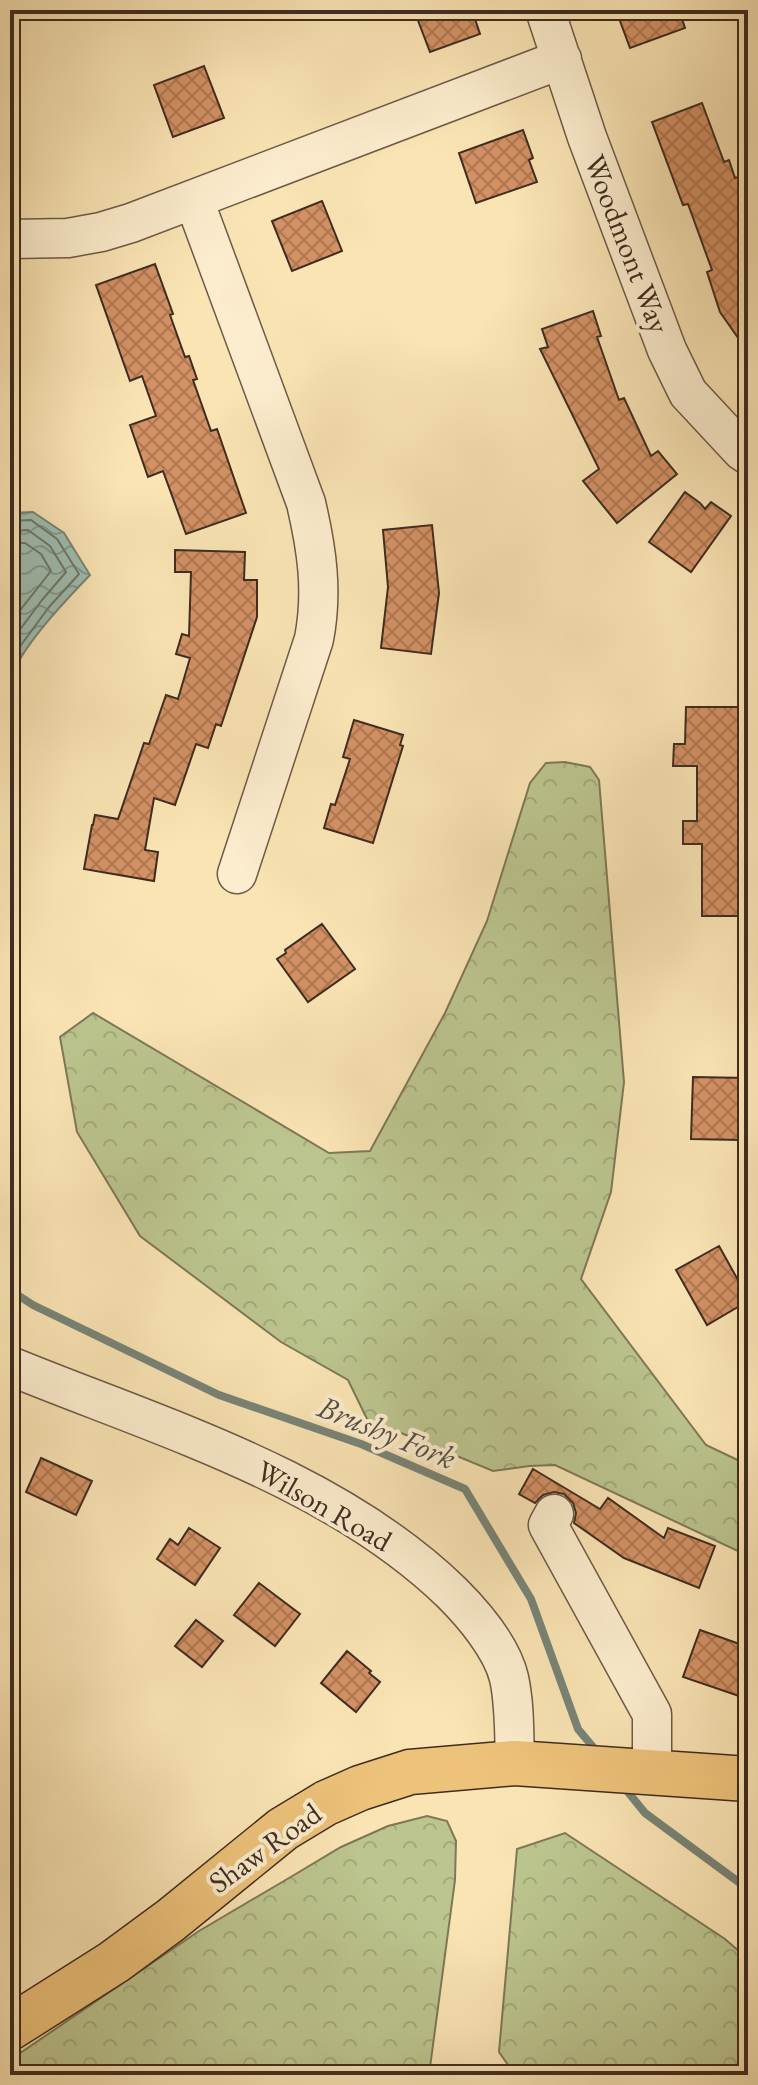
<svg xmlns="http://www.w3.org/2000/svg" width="758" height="2085" font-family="'EB Garamond',serif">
<defs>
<pattern id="forest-crowns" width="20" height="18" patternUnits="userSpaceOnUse" patternTransform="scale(2)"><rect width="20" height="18" fill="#bcc58f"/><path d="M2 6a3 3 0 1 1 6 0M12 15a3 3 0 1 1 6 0" fill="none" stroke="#a3a97b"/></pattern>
<pattern id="water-waves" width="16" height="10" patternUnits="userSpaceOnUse" patternTransform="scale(2)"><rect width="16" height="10" fill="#9ebeb1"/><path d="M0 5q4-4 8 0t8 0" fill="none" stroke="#829b90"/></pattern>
<pattern id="building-cross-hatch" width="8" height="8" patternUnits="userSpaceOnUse" patternTransform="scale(2)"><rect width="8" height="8" fill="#d39164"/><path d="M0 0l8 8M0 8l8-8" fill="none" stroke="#ad7752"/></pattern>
</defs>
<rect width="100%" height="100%" fill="#fae4b4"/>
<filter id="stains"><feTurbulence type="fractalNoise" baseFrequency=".0025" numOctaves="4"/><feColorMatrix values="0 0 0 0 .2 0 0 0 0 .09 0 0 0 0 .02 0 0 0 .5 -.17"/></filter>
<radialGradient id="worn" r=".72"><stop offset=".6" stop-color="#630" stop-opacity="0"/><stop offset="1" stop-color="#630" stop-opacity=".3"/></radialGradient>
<path fill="url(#forest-crowns)" stroke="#7e7858" stroke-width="2" d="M 565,762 L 590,767 L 599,780 L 624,1082 L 611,1192 L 581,1279 L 706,1445 L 748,1465 L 748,1561 L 738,1551 L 555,1465 L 529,1466 L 493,1471 L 367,1419 L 348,1380 L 281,1342 L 140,1236 L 77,1132 L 60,1037 L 93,1013 L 329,1153 L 370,1151 L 445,1013 L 487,921 L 530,783 L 546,763 Z
M 427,1816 L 447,1821 L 456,1841 L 455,1880 L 429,2075 L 10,2075 L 10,2060 L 199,1931 L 289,1878 L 341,1847 L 388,1826 Z
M 565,1833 L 725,1939 L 748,1959 L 748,2075 L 515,2075 L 499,2052 L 517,1849 Z"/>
<path fill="url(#water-waves)" stroke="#788477" stroke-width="2" d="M 33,512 L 64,533 L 90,575 C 63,603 25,643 10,678 L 10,513 Z"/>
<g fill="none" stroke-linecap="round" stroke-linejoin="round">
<path stroke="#6e7569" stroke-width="2" d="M 10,521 L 31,520 L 57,539 L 79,574 L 49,607 L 10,660
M 10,531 L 28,530 L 50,546 L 66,572 L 42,600 L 10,643
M 10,543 L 25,543 L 41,554 L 51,571 L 10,623"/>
<path stroke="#788477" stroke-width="8" d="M 10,1290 L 33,1305 L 219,1395 L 361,1444 L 465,1489 L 531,1599 L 578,1729 L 598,1753
M 623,1786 L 645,1813 L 748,1889"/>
</g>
<path fill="url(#building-cross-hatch)" stroke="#3f2c21" stroke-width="2" d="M 414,10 L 472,10 L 480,34 L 430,52 Z
M 616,10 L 679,10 L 685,28 L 630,48 Z
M 204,66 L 224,118 L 173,137 L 154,85 Z
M 702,103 L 724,162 L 729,160 L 735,178 L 748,174 L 748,352 L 720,312 L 707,272 L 712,270 L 688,204 L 683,205 L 652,122 Z
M 523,130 L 533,158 L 529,160 L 537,182 L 476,203 L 459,153 Z
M 322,201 L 342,251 L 292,271 L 272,221 Z
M 155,264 L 173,314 L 170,315 L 185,357 L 189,356 L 197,379 L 193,380 L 211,431 L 217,429 L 246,513 L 186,534 L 163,471 L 148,477 L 130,425 L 156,416 L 142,376 L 130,381 L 96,285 Z
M 593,311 L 601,336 L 597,337 L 619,400 L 624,398 L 651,456 L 658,451 L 677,474 L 617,523 L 583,481 L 599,469 L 540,349 L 548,347 L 542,329 Z
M 685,492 L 700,503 L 705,509 L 711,502 L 731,516 L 691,572 L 649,542 Z
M 432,525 L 439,593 L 431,654 L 381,648 L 388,587 L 383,530 Z
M 175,550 L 245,552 L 244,580 L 257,580 L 257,617 L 221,726 L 216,724 L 208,748 L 196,744 L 175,805 L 154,798 L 145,850 L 158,852 L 154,881 L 84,869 L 92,825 L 93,825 L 95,815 L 118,819 L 144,743 L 149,744 L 166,695 L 178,699 L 190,658 L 176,654 L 182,634 L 189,636 L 191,572 L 175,572 Z
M 686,707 L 748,707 L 748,916 L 702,916 L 702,844 L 683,844 L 683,821 L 697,821 L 697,766 L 673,766 L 674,744 L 685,744 Z
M 354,720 L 403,735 L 400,745 L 403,746 L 373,843 L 324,828 L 331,804 L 335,805 L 350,759 L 343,757 Z
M 322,924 L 355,969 L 308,1002 L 277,959 L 286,953 L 285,950 Z
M 693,1077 L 748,1078 L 748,1107 L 742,1107 L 742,1122 L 739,1122 L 739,1140 L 691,1139 Z
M 719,1246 L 748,1298 L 748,1301 L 707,1325 L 676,1270 Z
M 41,1458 L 92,1481 L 76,1515 L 26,1492 Z
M 533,1469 L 600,1509 L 608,1498 L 664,1538 L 668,1528 L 715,1546 L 699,1588 L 624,1558 L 574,1523 L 576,1513 L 573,1503 L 564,1494 L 554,1492 L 543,1495 L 535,1503 L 519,1494 Z
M 189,1528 L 220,1548 L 195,1585 L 157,1559 L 170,1539 L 178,1545 Z
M 259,1583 L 300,1614 L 275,1646 L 234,1615 Z
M 196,1620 L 223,1641 L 202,1667 L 175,1646 Z
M 700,1630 L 748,1647 L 748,1699 L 683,1677 Z
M 347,1651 L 371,1671 L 369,1673 L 380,1682 L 356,1712 L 321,1683 Z"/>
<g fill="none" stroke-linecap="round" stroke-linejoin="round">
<g stroke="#6e5a46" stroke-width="41">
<path id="minor" d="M 545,10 L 587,137 L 667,350 L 688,393 L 742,451 L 748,455
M 194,200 L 306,503 C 317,550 323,592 314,639 L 237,874
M 10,239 L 68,238 L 101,232 L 131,223 L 562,59
M 10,1366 C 159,1427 334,1478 452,1593 C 473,1614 502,1648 509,1678 C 515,1705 514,1735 515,1763
M 554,1514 L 548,1525 L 652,1714 L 652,1773"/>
</g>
<g stroke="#3f2c21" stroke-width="47">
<path id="major" d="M 10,2028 L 114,1962 L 171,1920 L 283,1829 L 326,1803 L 360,1788 L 410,1772 L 515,1763 L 748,1779"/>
</g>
<use href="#minor" stroke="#fcedce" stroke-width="38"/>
<use href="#major" stroke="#edc27a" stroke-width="44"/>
</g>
<g text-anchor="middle" stroke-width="8" stroke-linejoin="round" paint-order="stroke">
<g font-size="30" fill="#3f2c21" stroke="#fcedce">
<text transform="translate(627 244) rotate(69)" y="10">Woodmont Way</text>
<text transform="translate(324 1506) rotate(30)" y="10">Wilson Road</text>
<text transform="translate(265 1848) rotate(-36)" y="10">Shaw Road</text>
</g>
<g font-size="32" font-style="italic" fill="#575045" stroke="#fcedce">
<text transform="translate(387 1432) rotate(22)" y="11">Brushy Fork</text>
</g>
</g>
<rect width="758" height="2085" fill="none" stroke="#fae4b4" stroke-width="40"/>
<rect x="12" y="12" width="734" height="2061" fill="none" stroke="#3f2c21" stroke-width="4"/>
<rect x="20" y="20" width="718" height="2045" fill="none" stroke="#3f2c21" stroke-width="2"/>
<rect width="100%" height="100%" filter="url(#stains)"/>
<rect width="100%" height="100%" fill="url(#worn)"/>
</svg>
